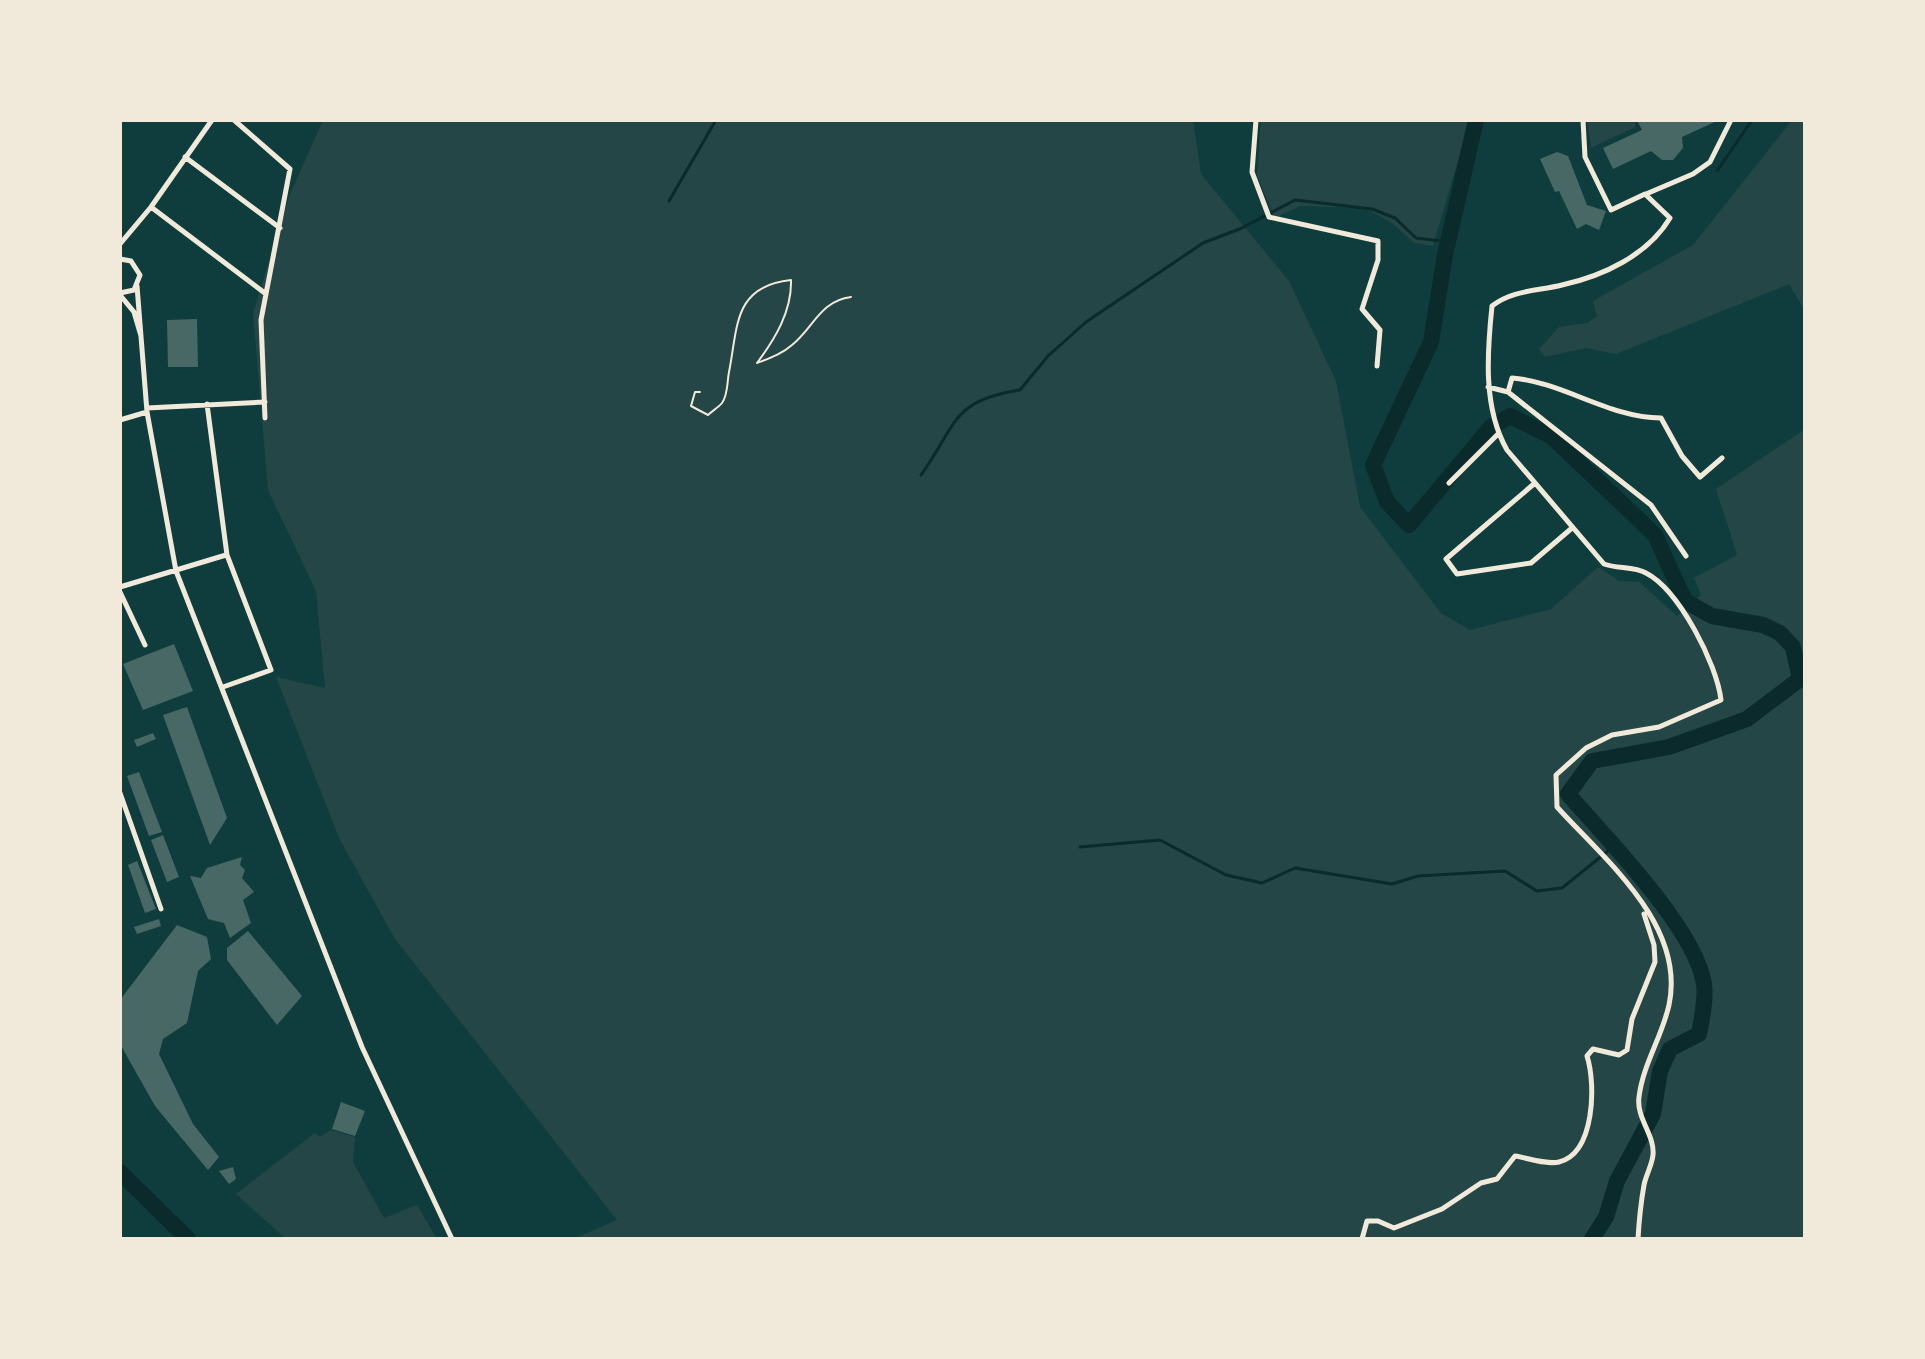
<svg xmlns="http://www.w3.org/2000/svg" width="1925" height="1359" font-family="'Fira Sans',sans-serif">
<rect width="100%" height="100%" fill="#0f3d3e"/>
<path fill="#244646" d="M 323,120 L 1193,120 L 1201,174 L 1289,281 L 1336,381 L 1360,507 L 1441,613 L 1470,630 L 1551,609 L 1598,567 L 1619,581 L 1639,582 L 1677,616 L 1701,595 L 1694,578 L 1737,555 L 1716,489 L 1805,429 L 1805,1239 L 573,1239 L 617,1220 L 395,939 L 339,838 L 276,677 L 325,688 L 316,591 L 268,490 L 253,313 L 290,194 Z
M 1261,120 L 1470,120 L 1433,246 L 1414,243 L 1392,223 L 1365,208 L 1300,206 L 1275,218 L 1257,176 Z
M 1587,120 L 1635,120 L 1635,127 L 1591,148 Z
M 1792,120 L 1805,120 L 1805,311 L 1789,284 L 1616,354 L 1586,348 L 1545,357 L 1539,349 L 1559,327 L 1587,323 L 1597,316 L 1593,301 L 1693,245 Z
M 331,1130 L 355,1137 L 353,1162 L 384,1218 L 417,1205 L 437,1239 L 286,1239 L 236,1194 L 315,1133 L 320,1137 Z"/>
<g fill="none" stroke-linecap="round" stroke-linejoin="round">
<path stroke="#0a2a2b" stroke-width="3" d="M 1717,171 L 1752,120
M 669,201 L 716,120
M 921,475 C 958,423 951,401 1020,390 L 1048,356 L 1086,322 L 1203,243 L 1242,228 L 1295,200 L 1372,209 L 1395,218 L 1416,238 L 1449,242
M 1080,847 L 1160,840 L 1226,875 L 1262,883 L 1295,868 L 1392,884 L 1418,876 L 1505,871 L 1537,891 L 1562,888 L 1613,847"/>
<path stroke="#0a2a2b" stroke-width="16" d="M 1476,120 L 1445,255 L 1431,342 L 1373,465 L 1387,502 L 1409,525 L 1491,427 L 1510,416 L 1551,436 L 1655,535 L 1685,601 L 1712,616 L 1763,625 L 1780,633 L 1793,647 L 1800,679 L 1747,719 L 1669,747 L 1592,761 L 1568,794 C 1606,838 1696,929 1704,984 C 1706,1000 1702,1018 1699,1034 L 1670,1049 L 1660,1071 L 1653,1114 L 1617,1181 L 1606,1217 L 1592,1239
M 120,1172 L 188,1239"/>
</g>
<path fill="#486865" d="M 1637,120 L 1719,120 L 1682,137 L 1683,148 L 1673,160 L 1662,160 L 1651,151 L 1613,169 L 1603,148 L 1642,130 Z
M 1557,152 L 1568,156 L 1587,205 L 1606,211 L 1599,230 L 1586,224 L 1577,229 L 1559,191 L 1555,192 L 1540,159 Z
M 197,319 L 198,367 L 168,367 L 167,320 Z
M 174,644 L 193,691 L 143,710 L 123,664 Z
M 187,707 L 227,818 L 210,845 L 163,715 Z
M 153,733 L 156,739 L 137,747 L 134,740 Z
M 139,772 L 162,832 L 149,836 L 127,776 Z
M 163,835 L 179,877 L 167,882 L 151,840 Z
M 242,857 L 240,865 L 245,870 L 242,878 L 254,892 L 243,900 L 251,923 L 230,938 L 224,923 L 208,919 L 190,876 L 201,878 L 207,868 Z
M 137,861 L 156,909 L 145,913 L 128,865 Z
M 159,919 L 161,926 L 137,934 L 134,927 Z
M 177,925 L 207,937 L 211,959 L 198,971 L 187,1023 L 163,1039 L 159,1054 L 193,1124 L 219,1157 L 208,1170 L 155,1106 L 120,1044 L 120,1000 Z
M 248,931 L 302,996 L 277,1025 L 227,960 L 227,948 Z
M 341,1102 L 365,1111 L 355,1136 L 332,1129 Z
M 233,1167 L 236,1179 L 229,1184 L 219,1171 Z"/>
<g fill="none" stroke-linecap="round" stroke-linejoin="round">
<path stroke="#f1e9da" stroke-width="2" d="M 700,392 L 695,392 L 691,406 L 708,415 C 712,411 719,407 722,403 C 728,395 727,382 729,372 C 738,327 733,286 791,280 C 792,311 775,339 757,363 C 770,358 782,354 792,345 C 814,327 820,301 851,297"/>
<path stroke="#f1e9da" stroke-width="5" d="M 234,120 L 290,169 L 261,320 L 265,418
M 1256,120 L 1252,172 L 1269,217 L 1378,241 L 1378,260 L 1362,309 L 1380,330 L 1377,366
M 1583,120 L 1585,157 L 1611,210 L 1645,194 L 1670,218 C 1648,255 1603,276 1562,285 C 1538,291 1512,290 1492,306 C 1487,354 1483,408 1507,450 L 1604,564 C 1617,569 1634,566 1646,573 C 1679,590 1717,664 1721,700 L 1659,727 L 1612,735 L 1586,748 L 1556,775 L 1557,807 C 1605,860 1686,925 1669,1005 C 1662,1037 1643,1064 1639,1097 C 1636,1118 1655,1135 1653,1155 C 1652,1165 1646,1175 1644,1185 C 1641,1202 1639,1221 1638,1239
M 185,157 L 280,228
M 1646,194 L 1693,174 L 1710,162 L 1731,120
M 151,207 L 266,294
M 120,244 L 151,207 L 212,120
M 120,259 L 131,261 L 140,275 L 134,290 L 120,293
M 137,286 L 147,412 L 176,571 L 362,1047 L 452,1239
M 120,295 L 134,312 L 141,336
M 1488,387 L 1508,392 L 1512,378 C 1563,382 1609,418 1661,418 L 1682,456 L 1700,477 L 1722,458
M 1508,392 L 1651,505 L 1686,556
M 207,404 L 227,555 L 271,670 L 223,687
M 147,408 L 265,402
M 120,420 L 147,412
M 1449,483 L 1498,434
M 1535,483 L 1446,559 L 1457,574 L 1531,563 L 1572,528
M 120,587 L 226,555
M 120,592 L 145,645
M 120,793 L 161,909
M 1362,1239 L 1367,1221 L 1378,1221 L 1394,1228 L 1442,1209 L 1481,1183 L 1497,1179 L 1515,1156 C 1528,1158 1547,1165 1559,1162 C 1595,1153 1596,1084 1587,1056 L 1593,1049 L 1619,1055 L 1627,1050 L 1632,1019 L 1655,962 L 1654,945 L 1644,914"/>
</g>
<rect width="1925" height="1359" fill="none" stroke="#f1e9da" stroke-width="244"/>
</svg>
